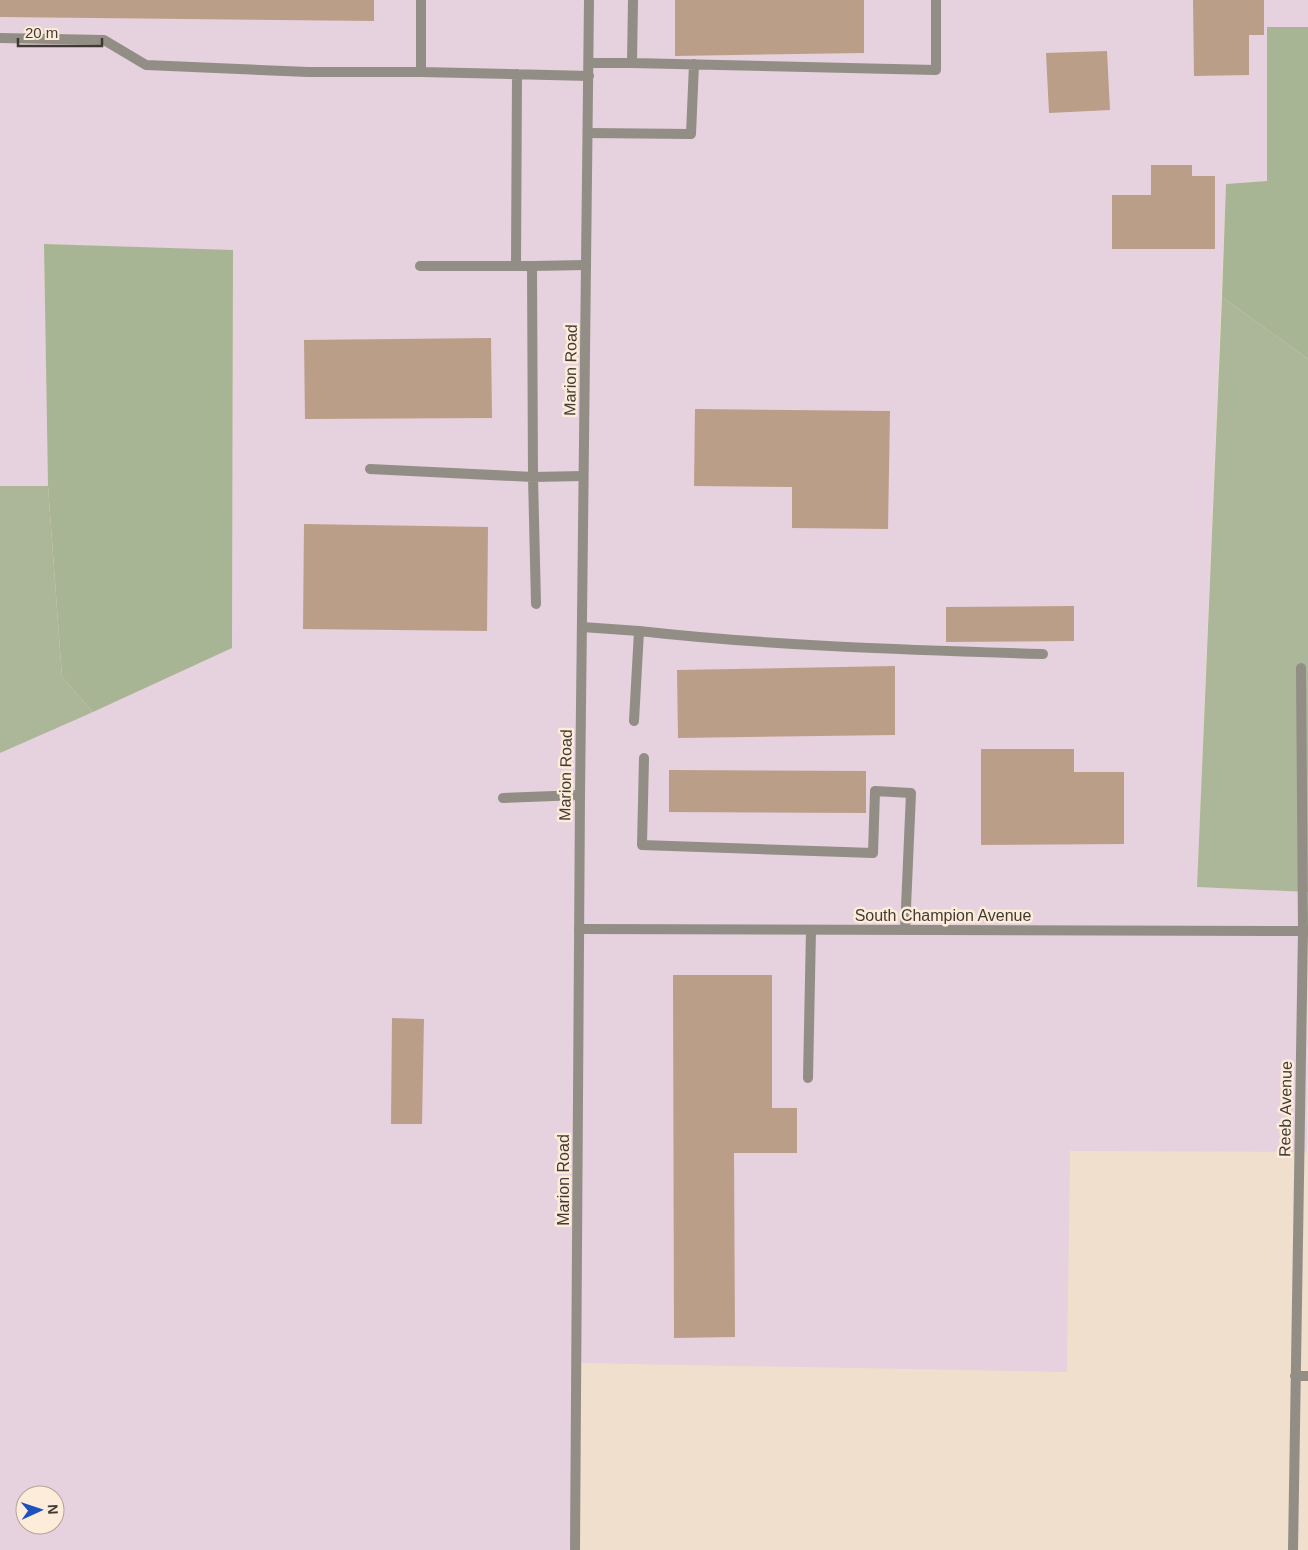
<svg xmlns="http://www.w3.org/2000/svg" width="1308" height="1550" font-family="Arial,sans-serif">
<rect width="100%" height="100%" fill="#efdfcc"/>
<path fill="#e6d1de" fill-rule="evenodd" d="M 0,0 L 1308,0 L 1308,27 L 1267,27 L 1267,181 L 1226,184 L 1197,887 L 1308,892 L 1307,1152 L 1070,1151 L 1067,1372 L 581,1363 L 577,1550 L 0,1550 L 0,753 L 232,648 L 233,251 L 44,244 L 48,486 L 0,486 ZM 25,1495 L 55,1495 L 55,1525 L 25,1525 Z"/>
<path fill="#abb798" d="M 1222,297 L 1308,359 L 1308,892 L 1197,887 Z
M 0,486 L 48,486 L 62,677 L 93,712 L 0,753 Z"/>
<path fill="#a8b595" d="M 1267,27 L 1308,27 L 1308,359 L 1222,297 L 1226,184 L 1267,181 Z
M 44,244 L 233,250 L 232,648 L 93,712 L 62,677 L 48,486 Z"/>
<path fill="#bb9e88" d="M 0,0 L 374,0 L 374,21 L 0,17 Z
M 675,0 L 864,0 L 864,53 L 675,56 Z
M 1193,0 L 1264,0 L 1264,35 L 1249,35 L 1249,75 L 1194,76 Z
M 1107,51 L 1110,110 L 1049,113 L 1046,53 Z
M 1151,165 L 1192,165 L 1192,176 L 1215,176 L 1215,249 L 1112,249 L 1112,195 L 1151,195 Z
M 491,338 L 492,418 L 305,419 L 304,340 Z
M 695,409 L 890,411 L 888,529 L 792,528 L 792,487 L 694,486 Z
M 304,524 L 488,527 L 487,631 L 303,629 Z
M 1074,606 L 1074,641 L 946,642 L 946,607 Z
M 895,666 L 895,735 L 678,738 L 677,670 Z
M 981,749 L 1074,749 L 1074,772 L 1124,772 L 1124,844 L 981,845 Z
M 669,770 L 866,771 L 866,813 L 669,812 Z
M 673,975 L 772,975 L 772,1108 L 797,1108 L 797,1153 L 734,1153 L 735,1337 L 674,1338 Z
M 392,1018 L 424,1019 L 422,1124 L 391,1124 Z"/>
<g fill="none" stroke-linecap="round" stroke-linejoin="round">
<path stroke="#928e85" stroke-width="10" d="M 421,0 L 421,72 L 589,76
M 633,0 L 632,63 L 936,70 L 936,0
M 0,38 L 104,40 L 146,65 L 308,72 L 421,72
M 589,63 L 632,63
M 588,133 L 691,134 L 694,64
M 420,266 L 532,266 L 533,477 L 583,476
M 516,266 L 517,74
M 532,266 L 586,265
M 370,469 L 533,477 L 536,604
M 582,627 L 639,631 L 634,721
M 639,631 C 773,646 908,650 1043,654
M 644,758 L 642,845 L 873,853 L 875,791 L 911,793 L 905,930
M 503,798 L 580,795
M 808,1078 L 811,930"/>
<path stroke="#928e85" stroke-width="10" d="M 579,929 L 1308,931
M 1295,1376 L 1308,1376
M 1293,1550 L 1303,931 L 1301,668"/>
<path stroke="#928e85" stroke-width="10" d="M 575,1550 L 580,795 L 589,0"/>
</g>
<g text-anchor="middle" stroke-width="5" stroke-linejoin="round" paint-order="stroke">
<g font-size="16" fill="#413a33" stroke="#fdecd9">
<text transform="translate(570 370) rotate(-89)" y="6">Marion Road</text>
<text transform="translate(565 775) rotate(-89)" y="6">Marion Road</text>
<text x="943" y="921">South Champion Avenue</text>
<text transform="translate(1285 1109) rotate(-89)" y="6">Reeb Avenue</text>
<text transform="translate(563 1180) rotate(-90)" y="6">Marion Road</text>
</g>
</g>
<g transform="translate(40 1510) rotate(87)"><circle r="24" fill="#fdecd9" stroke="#b2a597"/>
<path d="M0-4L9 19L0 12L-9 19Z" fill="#1e51be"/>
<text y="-8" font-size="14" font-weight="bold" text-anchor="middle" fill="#413a33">N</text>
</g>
<path d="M18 38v8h84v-8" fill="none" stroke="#413a33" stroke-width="2.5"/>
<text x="25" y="38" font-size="15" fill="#413a33" stroke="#fdecd9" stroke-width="4" paint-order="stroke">20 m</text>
</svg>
